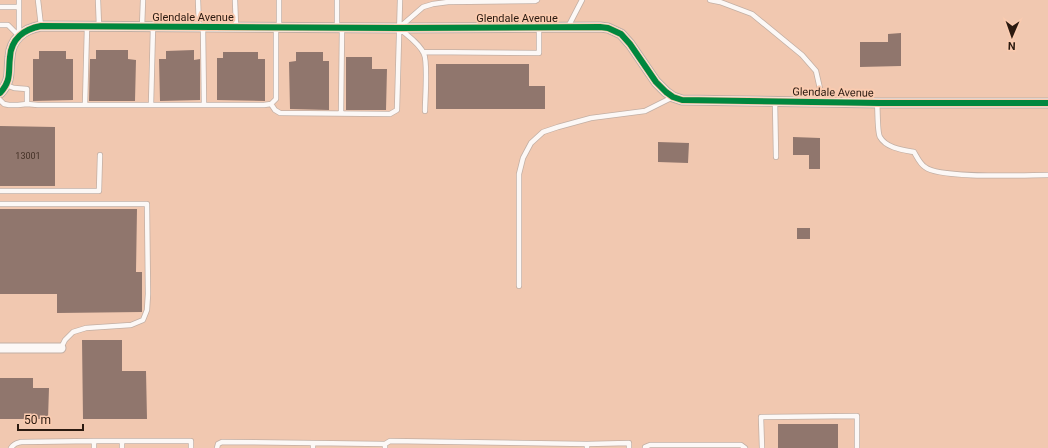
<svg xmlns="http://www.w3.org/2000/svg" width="1048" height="448" font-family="Roboto,sans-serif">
<rect width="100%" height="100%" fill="#e9d0c1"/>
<path fill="#f1c8b0" d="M 0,0 L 1048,0 L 1048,448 L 0,448 Z"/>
<path fill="#90766d" d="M 901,33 L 901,66 L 860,67 L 860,42 L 888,42 L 888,34 Z
M 96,50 L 128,50 L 128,59 L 136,60 L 135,101 L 89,101 L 90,59 L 96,59 Z
M 194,50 L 194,60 L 200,59 L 200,100 L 160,101 L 159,59 L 166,59 L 166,51 Z
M 39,51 L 66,51 L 66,59 L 73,59 L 73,100 L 33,101 L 33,59 L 39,59 Z
M 223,52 L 258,52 L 258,59 L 265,59 L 265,101 L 217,100 L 217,58 L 223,58 Z
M 296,52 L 323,52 L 323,61 L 329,61 L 329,110 L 290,109 L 289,62 L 296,61 Z
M 346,57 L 372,57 L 372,69 L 387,69 L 386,110 L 346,110 Z
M 436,64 L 529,64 L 529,86 L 545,86 L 545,109 L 436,109 Z
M 0,126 L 55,127 L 55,186 L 0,186 Z
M 793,137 L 820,138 L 820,169 L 809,169 L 809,155 L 793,155 Z
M 658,142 L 689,143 L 688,163 L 658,162 Z
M 0,209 L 137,209 L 136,272 L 142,272 L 142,312 L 57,313 L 57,294 L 0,294 Z
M 797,228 L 810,228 L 810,239 L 797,239 Z
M 82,340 L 122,340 L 122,371 L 146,371 L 147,419 L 83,419 Z
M 0,378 L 33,378 L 33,388 L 49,388 L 48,419 L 0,419 Z
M 778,424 L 838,424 L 838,448 L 778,448 Z"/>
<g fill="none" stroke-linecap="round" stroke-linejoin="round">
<g stroke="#c2afa4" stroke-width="6">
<path id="lane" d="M 19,0 L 19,36
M 38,0 L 41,26
M 98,0 L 99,26
M 198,0 L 199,27
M 235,0 L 236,27
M 279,0 L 279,27
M 710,0 L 720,2 L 752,14 L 802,55 L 816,71 L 823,102
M 0,7 L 19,7
M 0,25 L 8,25 L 19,36
M 87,27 L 85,105 L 151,105
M 142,27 L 143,0
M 153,27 L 151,105 L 204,105 L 203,27
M 400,27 L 423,7 L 433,4 L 448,2 L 535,1 L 537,0
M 568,27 L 582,0
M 337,28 L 337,0
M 400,29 C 408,36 420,44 424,54 C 428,62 425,100 425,111
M 423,52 L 539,53 L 539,27
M 6,85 L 14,88 L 27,89 L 27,104
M 0,100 L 4,104 L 9,105 L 18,105 L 27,104 L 38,105 L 85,105
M 775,101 L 776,157
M 877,103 C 878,110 877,132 880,137 C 886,148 903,150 914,152 C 917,157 920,164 925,167 C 939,179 1026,175 1048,175
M 271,104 L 275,110 L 280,113 L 390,114 L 397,110 L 400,0
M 204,105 L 264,105 L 271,104 L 276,99 L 276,27
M 341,113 L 342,28
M 0,191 L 99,191 L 100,155
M 0,204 L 147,204 L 148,294 L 147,310 L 143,320 L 131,325 L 86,328 L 73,332 L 65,340 L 61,348
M 519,286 L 519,174 L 523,158 L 531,143 L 543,132 L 558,127 L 591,118 L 645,111 L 673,97
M 11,448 C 14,443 17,443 21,442 L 94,441
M 94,448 L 94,441 L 122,441
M 122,448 L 122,441 L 191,441 L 191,448
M 217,448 L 218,444 L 222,442 L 313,443
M 313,448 L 313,443 L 385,444
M 385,448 L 385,444 L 390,441 L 587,444
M 587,448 L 587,444 L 629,443 L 629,448
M 645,448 L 645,447 L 650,445 L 741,445 L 745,448
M 762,448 L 761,417 L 857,416 L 857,448"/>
</g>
<g stroke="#c2afa4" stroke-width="11">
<path id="street" d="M 0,93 C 12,80 8,72 10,57 C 11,39 24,29 41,26 L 399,28 L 600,27 L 608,28 L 621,34 L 630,44 L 656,82 L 666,92 L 673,97 L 682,100 L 879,103 L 1048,103
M 0,348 L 61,348"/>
</g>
<use href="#lane" stroke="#fcf8f6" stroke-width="4.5"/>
<use href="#street" stroke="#fcf8f6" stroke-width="9"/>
<g stroke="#facbb0" stroke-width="8">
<path id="cycleway" d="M 0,93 C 12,80 8,72 10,57 C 11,39 24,29 41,26 L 399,28 L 600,27 L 608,28 L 621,34 L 630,44 L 656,82 L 666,92 L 673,97 L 682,100 L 879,103 L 1048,103"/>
</g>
<use href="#cycleway" stroke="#00873e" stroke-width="6"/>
</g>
<g text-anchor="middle" stroke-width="4" stroke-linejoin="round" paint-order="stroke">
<g font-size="9" fill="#443127">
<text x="28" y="159">13001</text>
</g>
<g font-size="11" fill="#2b1a10" stroke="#facbb0">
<text x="193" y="21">Glendale Avenue</text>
<text x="517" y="22">Glendale Avenue</text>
<text transform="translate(833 92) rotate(1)" y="4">Glendale Avenue</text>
</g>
</g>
<g transform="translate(1012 36) rotate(182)" stroke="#facbb0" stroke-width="3" paint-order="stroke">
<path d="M0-3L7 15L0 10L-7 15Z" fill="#2b1a10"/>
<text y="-6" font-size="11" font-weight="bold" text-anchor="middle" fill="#2b1a10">N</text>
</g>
<path d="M18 424v6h65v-6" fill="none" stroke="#2b1a10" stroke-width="2"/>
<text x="24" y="424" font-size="12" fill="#2b1a10" stroke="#facbb0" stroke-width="3" paint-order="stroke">50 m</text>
</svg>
